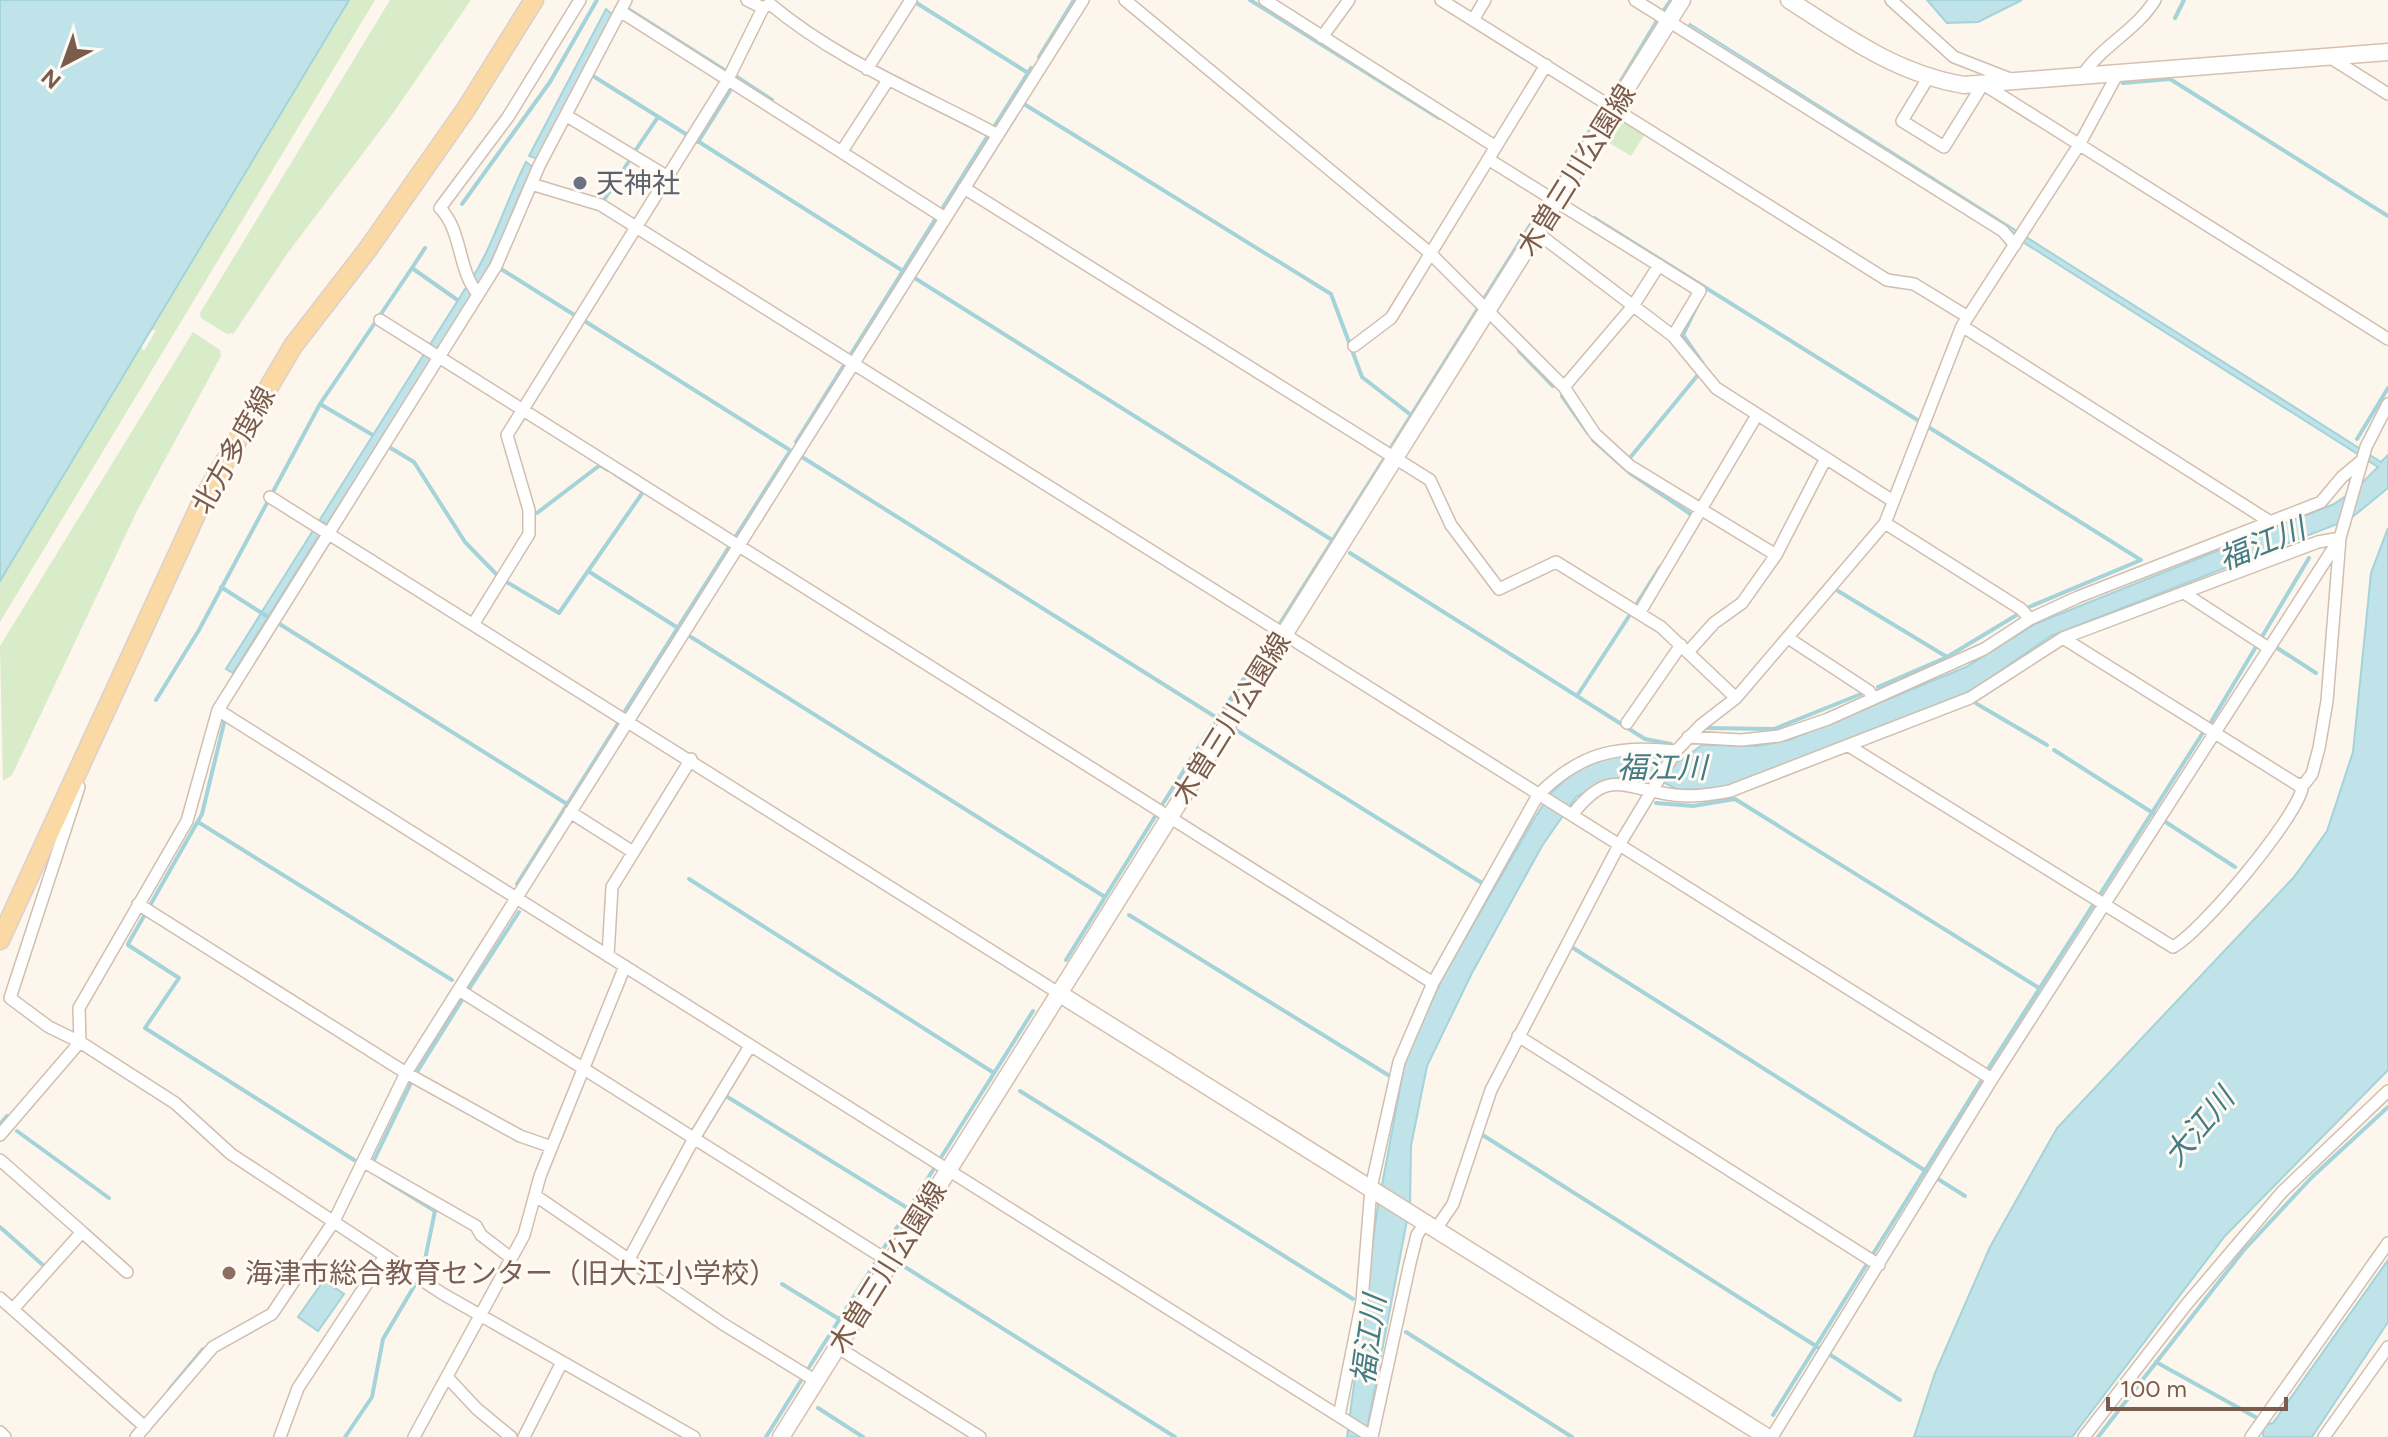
<svg xmlns="http://www.w3.org/2000/svg" width="2388" height="1437" font-family="Figtree,'Noto Sans JP',sans-serif">
<rect width="100%" height="100%" fill="#fdf6ec"/>
<path fill="#d8ecc9" d="M 349,0 L 375,0 L 0,622 L 0,581 L 140,346 L 144,351 L 156,330 L 149,330 Z
M 390,0 L 471,0 L 391,116 L 287,254 L 234,333 L 227,334 L 201,318 L 200,313 Z
M 1620,119 L 1645,134 L 1631,156 L 1606,141 Z
M 193,332 L 220,350 L 221,356 L 137,511 L 12,775 L 3,781 L 0,646 Z"/>
<path fill="#bfe3e8" stroke="#a5d3da" stroke-width="2" d="M 0,0 L 349,0 L 0,581 Z
M 1927,0 L 2022,0 L 1978,22 L 1947,23 Z
M 606,9 L 613,15 L 538,159 L 529,156 Z
M 1690,24 L 2381,462 L 2388,455 L 2388,488 L 2350,519 L 2051,636 L 1971,691 L 1723,788 L 1678,790 L 1661,781 L 1634,776 L 1606,780 L 1576,797 L 1542,846 L 1472,973 L 1427,1066 L 1411,1146 L 1410,1205 L 1368,1424 L 1364,1437 L 1347,1437 L 1377,1212 L 1406,1056 L 1444,975 L 1534,819 L 1550,794 L 1571,774 L 1594,761 L 1614,755 L 1648,756 L 1672,763 L 1682,760 L 1702,745 L 1758,746 L 1789,740 L 1966,667 L 2035,624 L 2334,504 L 2356,489 L 2378,467 L 1687,29 Z
M 526,162 L 533,167 C 512,206 501,249 478,286 L 471,280 C 494,244 506,201 526,162 Z
M 467,286 L 472,294 L 437,350 L 429,346 Z
M 424,354 L 431,360 L 327,524 L 319,521 Z
M 2388,528 L 2388,1070 L 2225,1236 L 2072,1437 L 1914,1437 L 1935,1373 L 1990,1247 L 2057,1128 L 2294,877 L 2327,831 L 2353,752 L 2371,573 Z
M 314,529 L 320,534 L 233,673 L 226,669 Z
M 2388,1260 L 2388,1322 L 2312,1437 L 2263,1437 L 2264,1425 L 2273,1423 Z
M 324,1280 L 344,1294 L 318,1331 L 298,1317 Z"/>
<g fill="none" stroke-linecap="round" stroke-linejoin="round">
<path stroke="#a5d3da" stroke-width="4" d="M 1250,0 L 1439,118
M 915,2 L 1028,73
M 628,9 L 729,73
M 1664,10 L 1671,0
M 2175,18 L 2184,0
M 1039,57 L 1074,0
M 593,76 L 689,136
M 737,77 L 772,100
M 2123,83 L 2170,79 L 2388,216
M 1610,99 L 1658,19
M 1024,104 L 1331,294 L 1362,377 L 1411,415
M 994,127 L 1031,68
M 696,140 L 903,271
M 698,142 L 730,91
M 635,151 L 658,117
M 1553,190 L 1604,108
M 604,200 L 631,158
M 462,204 L 550,82 L 597,0
M 942,209 L 987,137
M 1594,218 L 1919,421
M 425,248 L 412,268 L 456,299
M 501,269 L 576,316
M 913,277 L 1332,540
M 1485,297 L 1546,200
M 1699,302 L 1683,335 L 1703,364
M 583,320 L 793,452
M 1519,351 L 1553,386
M 851,354 L 936,218
M 1562,396 L 1588,433
M 320,404 L 371,434
M 1930,428 L 2141,560
M 2357,439 L 2388,388
M 1593,440 L 1630,473 L 1692,515
M 796,442 L 844,365
M 389,447 L 414,462 L 465,542 L 498,576
M 1390,449 L 1477,310
M 802,457 L 1222,721
M 1629,459 L 1697,376
M 537,513 L 600,465 L 608,470
M 736,536 L 790,451
M 1350,553 L 1645,739 L 1671,744
M 588,571 L 643,492 L 615,474
M 505,581 L 559,613 L 588,571 L 678,628
M 221,587 L 268,617
M 1838,591 L 1947,657
M 1636,605 L 1660,567
M 2029,607 L 2141,560
M 278,623 L 567,804
M 1279,625 L 1384,459
M 691,637 L 1105,897
M 2274,646 L 2316,673
M 1878,687 L 1947,657 L 2020,613
M 1577,696 L 1631,613
M 156,700 L 199,630 L 320,404 L 412,268
M 1977,704 L 2047,745
M 625,711 L 729,547
M 1215,722 L 1273,634
M 2211,722 L 2309,558
M 1705,728 L 1774,729 L 1866,692
M 1236,730 L 1482,883
M 2054,750 L 2156,815
M 1656,803 L 1693,806 L 1735,799 L 2039,988
M 1162,805 L 1212,726
M 2164,821 L 2235,867
M 198,822 L 452,980
M 689,879 L 994,1073
M 517,884 L 619,722
M 2099,896 L 2204,731
M 1129,915 L 1388,1075
M 128,944 L 202,814 L 224,723
M 128,945 L 179,978 L 145,1028 L 354,1160
M 1570,946 L 1929,1173
M 1066,960 L 1156,815
M 469,989 L 519,912
M 1988,1069 L 2093,905
M 417,1072 L 462,1000
M 1020,1091 L 1353,1299
M 726,1096 L 909,1209
M 0,1124 L 7,1116
M 17,1131 L 109,1198
M 1481,1134 L 1819,1348
M 942,1156 L 1033,1011
M 374,1160 L 411,1083
M 383,1179 L 435,1211 L 422,1274
M 1938,1179 L 1965,1196
M 0,1227 L 44,1266
M 882,1251 L 935,1167
M 1873,1254 L 1981,1081
M 905,1267 L 1175,1437
M 782,1284 L 839,1319
M 1406,1332 L 1572,1437
M 1829,1354 L 1900,1400
M 2156,1362 L 2257,1418
M 808,1369 L 877,1260
M 169,1390 L 203,1349
M 818,1408 L 863,1437
M 1773,1415 L 1867,1264
M 345,1437 L 372,1397 L 383,1339 L 416,1283
M 766,1437 L 802,1379
M 2098,1437 L 2243,1251 L 2312,1177 L 2388,1107"/>
<g stroke="#d1beb0" stroke-width="14">
<path id="street" d="M 747,0 L 763,8 L 770,4 C 838,61 920,93 998,135
M 1125,0 L 1430,253 L 1564,387 L 1595,434 L 1630,466 L 1776,555
M 1265,0 L 1496,147
M 1441,0 L 1887,280 L 1914,284 L 1968,317
M 1635,0 L 2003,231 L 2015,245
M 1891,0 L 1954,57 L 2013,80
M 620,11 L 945,218
M 1473,20 L 1485,0
M 1322,37 L 1349,0
M 2331,58 L 2388,94
M 867,69 L 911,0
M 2082,76 C 2102,45 2136,31 2155,0
M 1928,78 L 1902,121 L 1944,147 L 1983,84 L 2388,339
M 567,116 L 668,177
M 842,151 L 888,80
M 1488,159 L 1700,291 L 1673,336 L 1716,388 L 1893,501
M 531,184 L 601,205 L 1992,1079
M 964,188 L 1430,480 L 1451,525 L 1499,589 L 1556,562 L 1661,627 L 1736,698
M 1536,232 L 1673,336
M 478,294 C 457,269 463,232 440,208 L 508,117 L 580,0
M 380,320 L 1433,983
M 1962,326 L 2272,523
M 1354,346 L 1391,318 L 1546,65
M 1564,387 L 1633,306 L 1659,265
M 270,497 L 1060,994
M 1885,523 L 2021,609 L 2030,619
M 2184,593 L 2267,647
M 1640,612 L 1757,415
M 474,623 L 529,534 L 529,510 L 507,435 L 727,81 L 763,8
M 1788,638 L 1869,691 L 1873,698
M 1688,652 L 1714,623 L 1742,603 L 1776,555 L 1826,458
M 218,710 L 1372,1437
M 1627,723 L 1681,645
M 1688,737 L 1741,740 L 1779,736 L 1828,719 L 1984,649 L 2030,619 L 2078,597 L 2321,502 L 2342,477 L 2360,462
M 1849,746 L 2173,947 C 2202,931 2294,821 2302,789 L 2298,785
M 79,787 L 10,998 L 49,1027 L 80,1042 L 175,1103 L 231,1154 L 443,1294 L 694,1437
M 570,812 L 633,852
M 1572,815 C 1607,770 1620,786 1667,794 C 1689,798 1708,795 1730,791 L 1970,698 L 2063,638 L 2318,542 L 2340,538 L 2327,701 L 2319,748 L 2312,774 L 2305,783 L 2298,785 L 2063,638
M 138,904 L 406,1073 L 520,1136 L 552,1147
M 608,956 L 612,887 L 691,759
M 459,990 L 890,1262
M 1518,1036 L 1879,1265
M 0,1135 L 80,1042 L 79,1008 L 187,821 L 218,710 L 496,266 L 539,166 L 626,0
M 0,1160 L 82,1232 L 13,1309
M 364,1162 L 476,1226 L 481,1235 L 511,1258
M 536,1196 L 723,1324 L 816,1381
M 1436,1229 L 1453,1204 L 1491,1090 L 1619,845 L 1676,751 L 1701,725 L 1736,698 L 1885,523 L 1962,326 L 2079,145 L 2118,73
M 82,1232 L 127,1272
M 628,1261 L 693,1140 L 750,1046
M 0,1298 L 145,1427
M 837,1347 L 980,1437
M 447,1377 L 477,1409 L 511,1437
M 1339,1416 L 1362,1301 L 1371,1188 L 1399,1062 L 1433,983 L 1538,795 C 1581,752 1617,745 1676,751
M 0,1432 L 5,1437
M 136,1437 L 213,1347 L 272,1314 L 334,1221 L 406,1073 L 1083,0
M 280,1437 L 298,1388 L 385,1256
M 414,1437 L 524,1235 L 540,1176 L 625,966
M 524,1437 L 562,1362
M 1372,1437 L 1410,1263 L 1417,1235 L 1425,1223
M 1772,1437 L 1992,1079 L 2340,538 L 2366,447 L 2388,404
M 2084,1437 L 2186,1305 L 2282,1192 L 2388,1091
M 2251,1437 L 2388,1243
M 2324,1437 L 2388,1347"/>
</g>
<g stroke="#d6c0b0" stroke-width="19">
<path id="secondary" d="M 1789,0 C 1845,36 1897,74 1964,85 L 2388,52
M 1060,994 L 1767,1437
M 781,1437 L 1682,0"/>
</g>
<g stroke="#dad1cd" stroke-width="21">
<path id="primary" d="M 0,940 L 204,497 L 293,346 L 368,249 L 466,109 L 534,0"/>
</g>
<use href="#street" stroke="#fff" stroke-width="11"/>
<use href="#secondary" stroke="#fff" stroke-width="16"/>
<use href="#primary" stroke="#fbd9a5" stroke-width="18"/>
</g>
<circle fill="#6b7280" stroke="#fffaf3" stroke-width="3" cx="580" cy="183" r="8"/>
<circle fill="#8d6e63" stroke="#fffaf3" stroke-width="3" cx="229" cy="1273" r="8"/>
<g text-anchor="middle" stroke-width="6" stroke-linejoin="round" paint-order="stroke">
<g font-size="28" fill="#7a5c4d" stroke="#fffaf3">
<text transform="translate(1576 170) rotate(-58)" y="10">木曽三川公園線</text>
<text transform="translate(233 450) rotate(-61)" y="10">北方多度線</text>
<text transform="translate(1231 718) rotate(-58)" y="10">木曽三川公園線</text>
<text transform="translate(887 1267) rotate(-58)" y="10">木曽三川公園線</text>
</g>
<g font-size="28" fill="#5b616d" stroke="#fffaf3" text-anchor="start">
<text x="596" y="193">天神社</text>
</g>
<g font-size="28" fill="#785e54" stroke="#fffaf3" text-anchor="start">
<text x="245" y="1283">海津市総合教育センター（旧大江小学校）</text>
</g>
<g font-size="30" font-style="italic" fill="#437c86" stroke="#fffaf3">
<text transform="translate(2262 544) rotate(-22)" y="10">福江川</text>
<text x="1662" y="778">福江川</text>
<text transform="translate(2199 1127) rotate(-50)" y="10">大江川</text>
<text transform="translate(1369 1340) rotate(-82)" y="10">福江川</text>
</g>
</g>
<g transform="translate(64 64) rotate(221)" stroke="#fffaf3" stroke-width="6" paint-order="stroke">
<path d="M0-6L14 30L0 20L-14 30Z" fill="#7a5c4d"/>
<text y="-12" font-size="22" font-weight="bold" text-anchor="middle" fill="#7a5c4d">N</text>
</g>
<path d="M2108 1397v12h178v-12" fill="none" stroke="#7a5c4d" stroke-width="4"/>
<text x="2120" y="1397" font-size="24" fill="#7a5c4d" stroke="#fffaf3" stroke-width="6" paint-order="stroke">100 m</text>
</svg>
